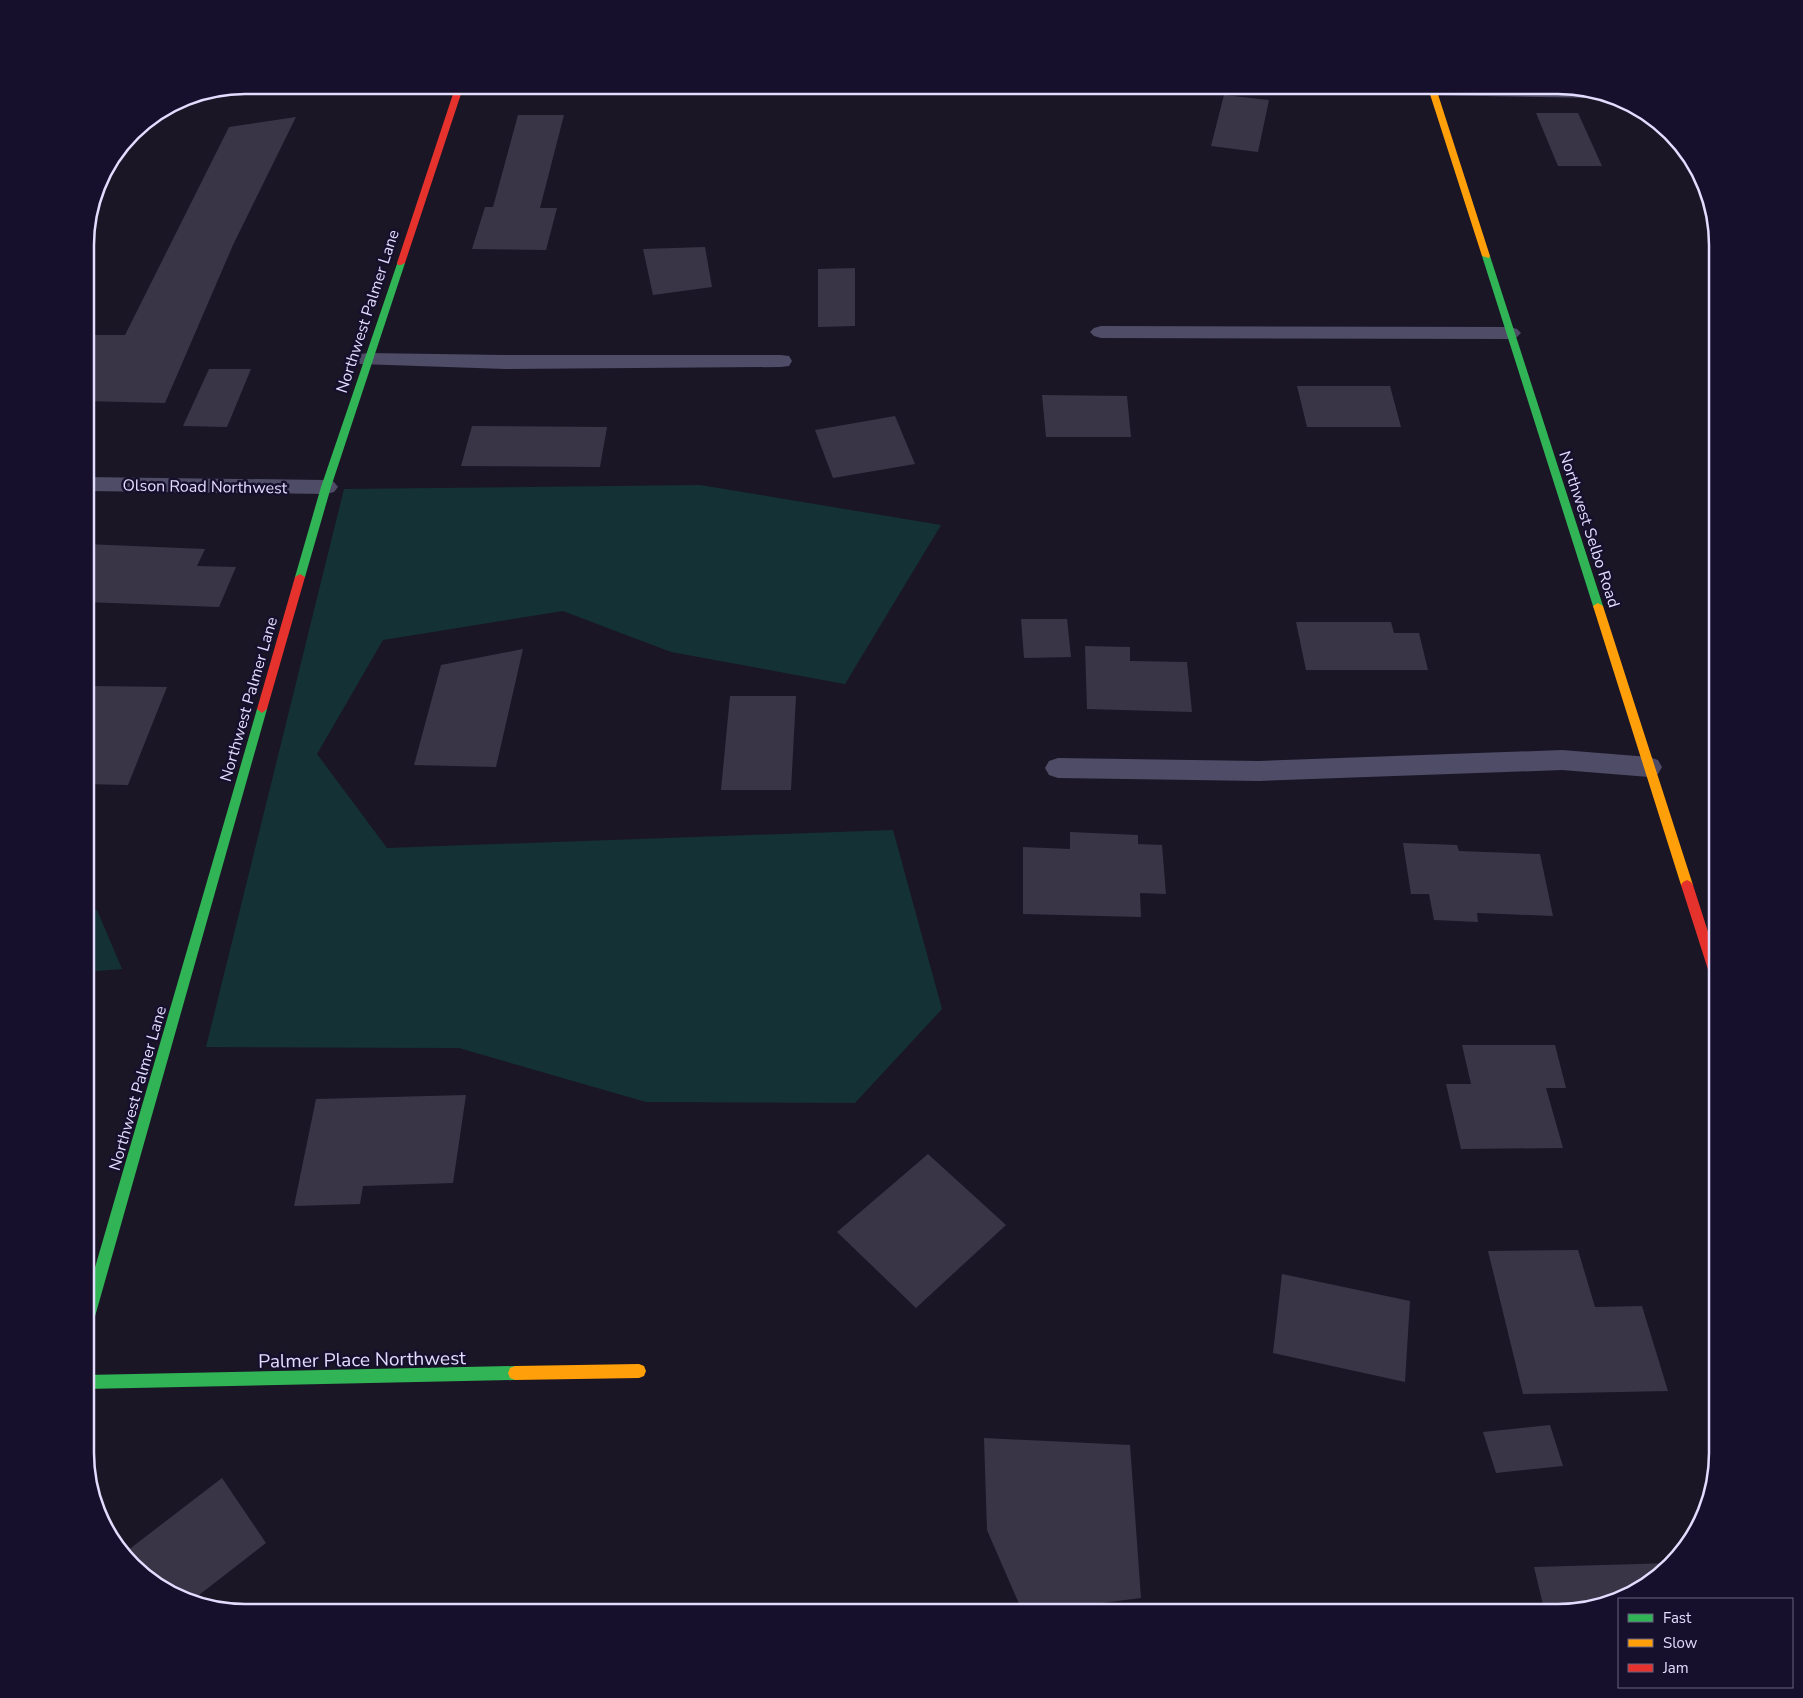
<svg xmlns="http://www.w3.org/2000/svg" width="1803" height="1698" font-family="'Nunito Sans',sans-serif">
<rect width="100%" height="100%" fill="#1a1626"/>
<path fill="#143235" d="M 700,485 L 941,525 L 845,684 L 671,652 L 563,611 L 383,640 L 317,754 L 387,848 L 893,830 L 942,1009 L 855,1103 L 646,1102 L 459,1048 L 206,1047 L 344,489 Z
M 85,910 L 97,910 L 122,969 L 85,972 Z"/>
<path fill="#393547" d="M 1224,95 L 1269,100 L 1258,152 L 1211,146 Z
M 1536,113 L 1578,113 L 1602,166 L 1558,166 Z
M 518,115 L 564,115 L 540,208 L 557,208 L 546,250 L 472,249 L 485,207 L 493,207 Z
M 296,117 L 233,245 L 165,403 L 85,401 L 85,335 L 125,335 L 229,127 Z
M 705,247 L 712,287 L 653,295 L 643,249 Z
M 855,268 L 855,326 L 818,327 L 818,269 Z
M 209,369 L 251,369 L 227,427 L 183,426 Z
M 1297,386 L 1390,386 L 1401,427 L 1307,427 Z
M 1042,395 L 1127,396 L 1131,437 L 1046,437 Z
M 895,416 L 915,464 L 833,478 L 815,430 Z
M 472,426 L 607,427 L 600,467 L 461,466 Z
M 85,544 L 205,549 L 197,566 L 236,567 L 219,607 L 85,602 Z
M 1021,619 L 1067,619 L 1071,657 L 1024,658 Z
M 1296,622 L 1391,622 L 1394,633 L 1419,633 L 1428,670 L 1306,670 Z
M 1085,646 L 1130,647 L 1130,661 L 1187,662 L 1192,712 L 1087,709 Z
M 523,649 L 496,767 L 414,765 L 441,665 Z
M 94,686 L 167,687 L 128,785 L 85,784 L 85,704 Z
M 730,696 L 796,696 L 791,790 L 721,790 Z
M 1070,832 L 1138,835 L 1138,844 L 1162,845 L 1166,894 L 1140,893 L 1141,917 L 1023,914 L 1023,847 L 1070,849 Z
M 1403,843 L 1457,845 L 1459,851 L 1540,854 L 1553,916 L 1477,913 L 1478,922 L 1434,920 L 1429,894 L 1411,894 Z
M 1462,1045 L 1555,1045 L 1566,1088 L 1546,1088 L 1563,1148 L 1461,1149 L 1446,1084 L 1471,1084 Z
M 466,1095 L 453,1183 L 363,1186 L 360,1204 L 294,1206 L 316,1099 Z
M 928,1154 L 1006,1225 L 916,1308 L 837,1232 Z
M 1578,1250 L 1595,1307 L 1642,1306 L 1668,1391 L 1523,1394 L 1488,1251 Z
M 1282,1274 L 1410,1301 L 1405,1382 L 1273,1353 Z
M 1550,1425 L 1563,1466 L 1496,1473 L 1483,1432 Z
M 984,1438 L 1130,1445 L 1141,1598 L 1023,1613 L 987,1530 Z
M 222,1478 L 266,1543 L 190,1602 L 183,1601 L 132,1566 L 123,1554 Z
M 1673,1563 L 1619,1601 L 1558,1613 L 1545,1613 L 1534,1567 Z"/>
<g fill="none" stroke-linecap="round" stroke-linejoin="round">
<path fill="#4e4c67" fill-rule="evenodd" d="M 1101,326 L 1510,327 L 1517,329 L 1521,333 L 1517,337 L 1510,339 L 1101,338 L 1094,336 L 1090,332 L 1094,328 Z
M 368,353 L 505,355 L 781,355 L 789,356 L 792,361 L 789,366 L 781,367 L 505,369 L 360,364 L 357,359 L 360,354 Z
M 1562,750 L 1649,757 L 1658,760 L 1662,767 L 1658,774 L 1649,777 L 1562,770 L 1259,781 L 1058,778 L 1049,775 L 1045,768 L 1049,761 L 1058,758 L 1259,761 Z"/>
<path fill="#4e4c67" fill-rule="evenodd" d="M 1433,86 L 1577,87 L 1607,94 L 1599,98 L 1427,95 L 1424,91 L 1427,87 Z
M 85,477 L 326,480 L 334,482 L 338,487 L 334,492 L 326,494 L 85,491 Z"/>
<path fill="#30b455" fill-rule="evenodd" d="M 1483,254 L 1490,256 L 1603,606 L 1602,608 L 1594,608 L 1593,606 L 1482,256 Z
M 398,261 L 401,261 L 405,263 L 331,487 L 305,577 L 303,579 L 297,579 L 295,577 L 321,487 Z
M 262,705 L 267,709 L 92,1327 L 90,1332 L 85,1333 L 85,1302 L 257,709 Z
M 515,1366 L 520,1368 L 522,1373 L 520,1378 L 515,1380 L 85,1389 L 85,1375 Z"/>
<path fill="#ff9f0a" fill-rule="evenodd" d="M 1427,85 L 1435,85 L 1490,256 L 1489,258 L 1482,256 Z
M 1598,603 L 1603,606 L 1693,885 L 1691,888 L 1683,888 L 1681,885 L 1593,606 Z
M 639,1364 L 644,1366 L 646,1371 L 644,1376 L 639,1378 L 515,1380 L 510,1378 L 508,1373 L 510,1368 L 515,1366 Z"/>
<path fill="#e5322d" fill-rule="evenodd" d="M 456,85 L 464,85 L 405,263 L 401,265 L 398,265 L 397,263 Z
M 300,574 L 305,577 L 267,709 L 262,713 L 257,709 L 295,577 Z
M 1687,880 L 1691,882 L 1693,885 L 1718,963 L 1718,987 L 1714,985 L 1712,982 L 1681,885 L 1683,882 Z"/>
</g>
<g text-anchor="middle" stroke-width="5" stroke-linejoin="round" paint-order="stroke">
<g font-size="16" fill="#e2dcff" stroke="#17102c">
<text transform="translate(367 311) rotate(-72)" y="6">Northwest Palmer Lane</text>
<text transform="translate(205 486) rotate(1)" y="6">Olson Road Northwest</text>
<text transform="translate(1590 529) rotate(72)" y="6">Northwest Selbo Road</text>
<text transform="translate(248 699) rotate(-74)" y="6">Northwest Palmer Lane</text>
<text transform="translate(137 1088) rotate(-74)" y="6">Northwest Palmer Lane</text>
</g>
<g font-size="19" fill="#e2dcff" stroke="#17102c">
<text transform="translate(362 1359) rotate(-1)" y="7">Palmer Place Northwest</text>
</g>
</g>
<path d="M0 0H1803V1698H0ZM245 94H1558A151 151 0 0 1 1709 245V1453A151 151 0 0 1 1558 1604H245A151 151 0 0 1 94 1453V245A151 151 0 0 1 245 94Z" fill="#17102c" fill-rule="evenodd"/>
<path fill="none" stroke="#e2dcff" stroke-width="2.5" d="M245 94H1558A151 151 0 0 1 1709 245V1453A151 151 0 0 1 1558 1604H245A151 151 0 0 1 94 1453V245A151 151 0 0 1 245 94Z"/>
<rect x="1618" y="1598" width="175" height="90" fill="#17102c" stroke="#686280"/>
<rect x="1628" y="1614" width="25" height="8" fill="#30b455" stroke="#686280"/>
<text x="1663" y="1623" font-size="15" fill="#e2dcff">Fast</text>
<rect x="1628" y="1639" width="25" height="8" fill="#ff9f0a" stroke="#686280"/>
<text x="1663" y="1648" font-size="15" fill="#e2dcff">Slow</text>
<rect x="1628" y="1664" width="25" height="8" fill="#e5322d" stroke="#686280"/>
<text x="1663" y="1673" font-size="15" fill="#e2dcff">Jam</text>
</svg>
